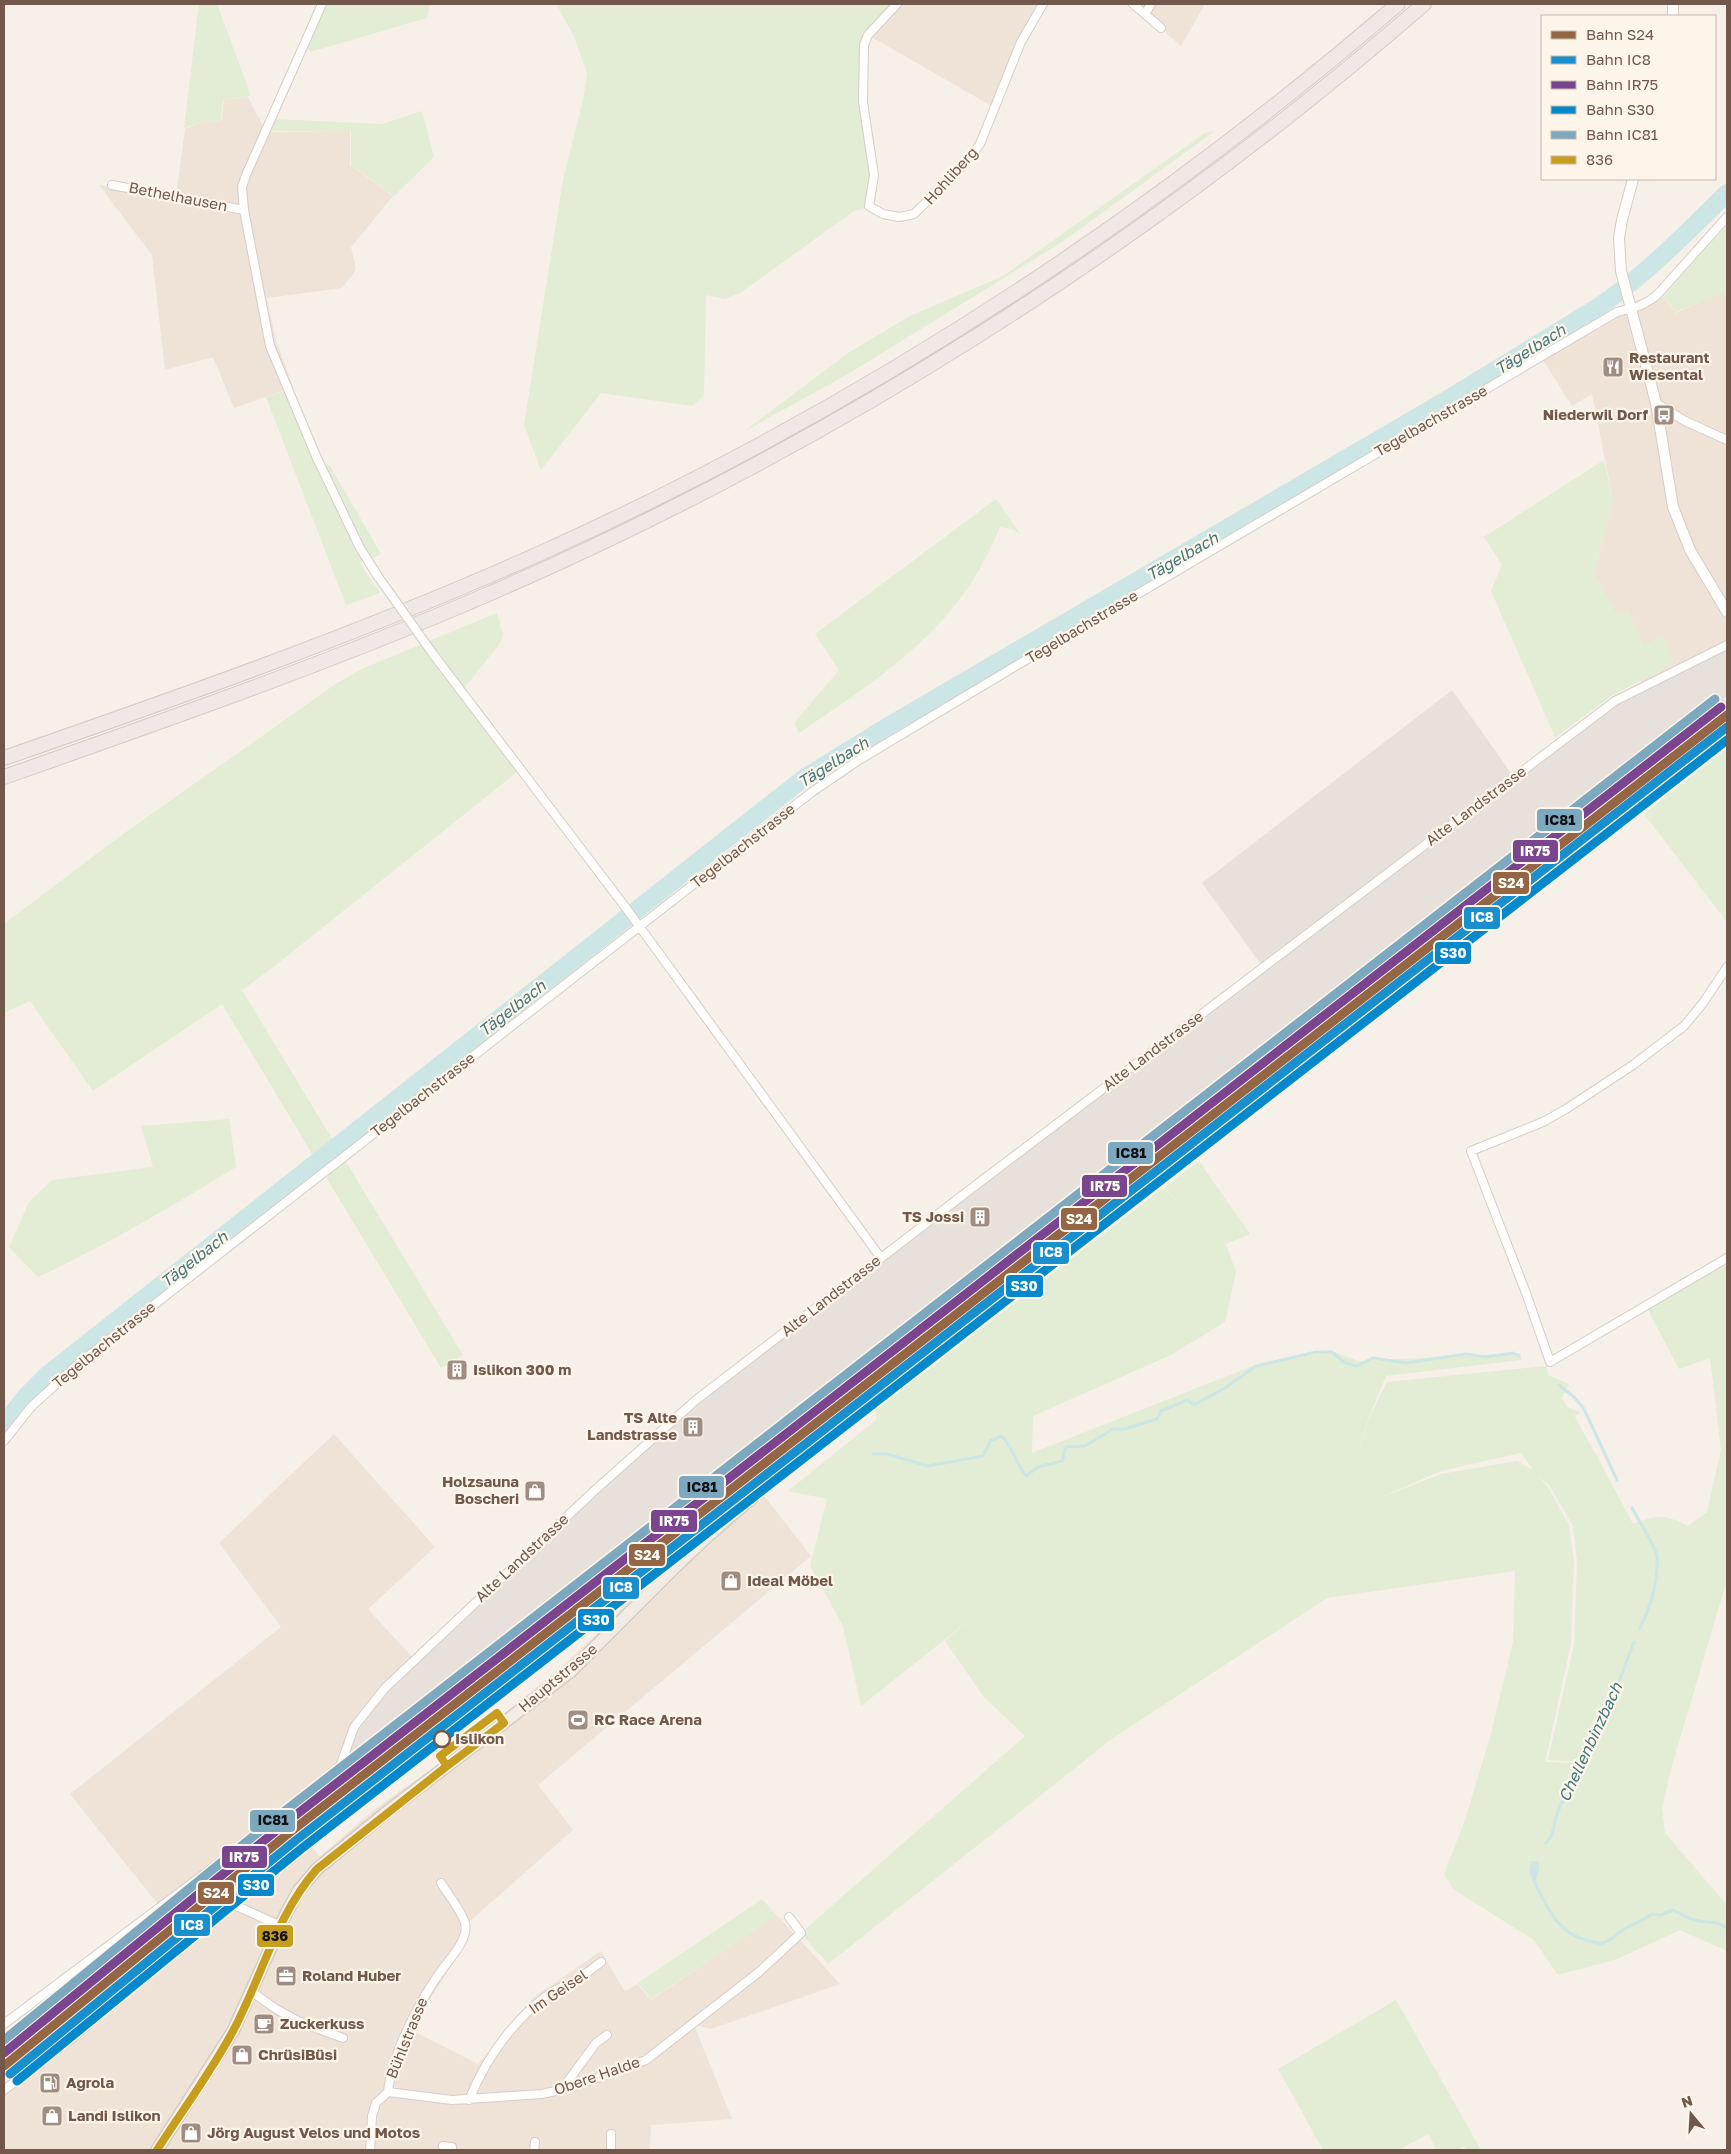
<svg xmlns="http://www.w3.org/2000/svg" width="1731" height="2154" font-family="'Golos Text',sans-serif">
<rect width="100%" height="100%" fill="#f6f0e9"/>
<path fill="#efe2d7" d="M 897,4 L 1043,4 L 1021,42 L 995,108 L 868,35 Z
M 1133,4 L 1205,4 L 1181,46 Z
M 248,97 L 266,132 L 350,131 L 350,165 L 393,196 L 351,247 L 356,270 L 342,288 L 267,298 L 276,340 L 293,387 L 234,408 L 213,357 L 165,370 L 152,255 L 99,185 L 176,197 L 185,129 L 200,123 L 222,120 L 224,100 Z
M 1723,292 L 1727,297 L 1727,645 L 1643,686 L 1594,573 L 1613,500 L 1592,394 L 1572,406 L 1543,360 L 1618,315 L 1663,297 L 1676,313 Z
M 334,1434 L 435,1547 L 368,1609 L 414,1659 L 335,1773 L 164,1904 L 157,1903 L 70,1794 L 281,1627 L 219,1543 Z
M 755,1484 L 811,1556 L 538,1785 L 573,1830 L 469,1922 L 466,1943 L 423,2010 L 413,2031 L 478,2064 L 534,1997 L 601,1951 L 625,1992 L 637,1984 L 651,2000 L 777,1915 L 840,1984 L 711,2029 L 694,2025 L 732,2119 L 651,2125 L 650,2150 L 4,2150 L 4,2090 L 43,2061 L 230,1903 L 233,1894 L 311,1828 L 312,1846 L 319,1857 L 379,1806 L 437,1765 L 519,1702 L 567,1662 L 614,1618 L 666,1552 Z"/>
<path fill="#e8e0da" d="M 1727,645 L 1727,697 L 1155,1147 L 1138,1146 L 982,1265 L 719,1471 L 723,1477 L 558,1606 L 487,1660 L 485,1658 L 350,1767 L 335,1773 L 354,1727 L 385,1688 L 696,1400 L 1263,967 L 1202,883 L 1452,690 L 1511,773 L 1526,768 L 1615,701 Z"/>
<path fill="#e3ecd4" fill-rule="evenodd" d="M 199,4 L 217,4 L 251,96 L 223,100 L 221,120 L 200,123 L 184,128 Z
M 325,4 L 430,4 L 427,18 L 310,52 L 306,45 Z
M 556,4 L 897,4 L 868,35 L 863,102 L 874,175 L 869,206 L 854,211 L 740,293 L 725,299 L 706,295 L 704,395 L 693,406 L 601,393 L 541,470 L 524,425 L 563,180 L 584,96 L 587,73 L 573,34 Z
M 422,111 L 434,157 L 394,196 L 351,165 L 351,131 L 268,131 L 274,119 L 382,124 Z
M 1215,131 L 1062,242 L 848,374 L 743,432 L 848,353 L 910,316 L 1003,276 L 1205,133 Z
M 1727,225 L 1727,298 L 1723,293 L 1676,312 L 1663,296 Z
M 285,391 L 313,457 L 330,466 L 381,554 L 360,563 L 380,593 L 346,605 L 266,397 Z
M 1604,460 L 1613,500 L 1594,572 L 1617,615 L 1628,610 L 1644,645 L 1663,635 L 1674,663 L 1613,695 L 1555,737 L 1491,591 L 1502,565 L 1484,537 Z
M 996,499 L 1020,534 L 1012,529 L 1000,527 C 996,537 991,546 987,555 C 947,636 871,684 799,733 L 794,723 L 839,670 L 815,634 Z
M 497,613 L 503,634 L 501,642 L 462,691 L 521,769 L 267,972 L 242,990 L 463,1355 L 441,1368 L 222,1004 L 93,1091 L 30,1001 L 4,1013 L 4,924 L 119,837 L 337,683 L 364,668 Z
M 1727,748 L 1727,922 L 1644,814 Z
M 229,1119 L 236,1167 C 172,1206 107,1245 38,1277 L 9,1247 L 29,1202 L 52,1180 L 153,1167 L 141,1126 Z
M 1199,1161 L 1250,1234 L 1226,1244 L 1236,1272 L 1225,1322 L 1171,1355 L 1033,1416 L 1032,1453 L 1255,1365 L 1332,1351 L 1358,1361 L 1520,1353 L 1521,1360 L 1386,1376 L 1369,1417 L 1354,1466 L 1370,1416 L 1387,1382 L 1547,1366 L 1548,1375 L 1569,1384 L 1562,1398 L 1567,1407 L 1580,1412 L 1575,1417 L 1599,1460 L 1633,1524 C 1657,1515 1665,1514 1688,1526 L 1707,1512 L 1721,1450 L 1710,1358 L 1679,1369 L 1647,1308 L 1727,1261 L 1727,1580 L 1672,1765 L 1662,1808 L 1665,1833 L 1727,1905 L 1727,1951 L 1680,1930 L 1617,1959 L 1558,1975 L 1534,1940 L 1453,1889 L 1444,1874 L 1464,1823 L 1491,1734 L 1513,1642 L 1515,1571 L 1327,1598 L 1113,1738 L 828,1964 L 801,1933 L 1025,1736 L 984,1697 L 945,1641 L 972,1618 L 861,1706 L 843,1626 L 810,1566 L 827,1499 L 788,1491 L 876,1420 L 876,1410 L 1163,1188 L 1185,1210 L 1164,1188 ZM 1521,1453 L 1533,1470 L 1517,1461 L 1441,1474 L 1377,1499 L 1441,1471 ZM 1538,1476 L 1549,1485 L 1573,1526 L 1577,1562 L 1574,1644 L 1548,1760 L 1579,1762 L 1603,1692 L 1580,1763 L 1545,1762 L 1571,1644 L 1574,1562 L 1569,1525 L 1548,1487 Z
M 762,1899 L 777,1916 L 651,1999 L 638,1983 Z
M 1396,2000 L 1481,2150 L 1466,2150 L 1464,2146 L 1457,2150 L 1437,2150 L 1428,2134 L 1399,2150 L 1323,2150 L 1278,2069 Z"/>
<path fill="#cce5e5" d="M 1532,1861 L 1538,1861 C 1539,1869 1540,1875 1534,1881 C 1528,1875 1530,1868 1532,1861 Z"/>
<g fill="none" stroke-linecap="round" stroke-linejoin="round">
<path stroke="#cce5e5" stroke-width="3" d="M 1559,1385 L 1575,1398 L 1584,1409 L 1617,1480
M 873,1454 L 887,1454 L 928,1466 L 983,1456 L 990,1441 L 1002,1436 C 1013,1448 1016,1464 1026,1476 L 1038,1467 L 1062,1461 L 1066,1447 L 1085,1446 L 1113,1429 L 1125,1429 L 1157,1419 L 1161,1411 L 1187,1400 L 1194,1405 L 1225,1388 L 1256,1366 L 1316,1352 L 1332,1352 L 1345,1363 L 1357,1366 L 1373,1358 L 1406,1363 L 1466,1354 L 1486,1357 L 1513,1353 L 1519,1356
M 1632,1508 C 1637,1518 1656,1547 1657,1556 C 1659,1580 1650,1608 1640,1628
M 1546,1843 L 1552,1835 L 1557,1813 L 1612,1700 L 1634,1642
M 1535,1877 L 1534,1881 C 1547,1906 1556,1932 1586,1940 C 1591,1941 1597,1944 1602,1943 C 1612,1941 1619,1931 1628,1927 C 1637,1922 1644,1920 1652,1914 L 1661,1915 L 1673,1910 C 1681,1914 1690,1920 1699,1921 C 1712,1923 1715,1920 1727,1928"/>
<path stroke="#cce5e5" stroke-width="18" d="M 4,1424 L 27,1395 L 47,1375 L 804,778 L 890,725 L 1443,402 L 1595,309 C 1644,277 1685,234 1727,193"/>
<g stroke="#d5cdc8" stroke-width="10">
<path id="street" d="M 322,4 L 246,175 L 242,187 L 244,210 L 270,346 L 316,456 L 360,548 L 377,575
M 897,4 L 868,35 L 864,45 L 863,102 L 874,175 L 869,206 L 883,214 L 899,217 L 914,214 L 962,167 L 980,144 L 1021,42 L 1043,4
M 1133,4 L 1145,14 L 1151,4
M 1145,14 L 1161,28
M 112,185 L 244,210
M 1656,403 L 1685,421 L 1727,440
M 433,654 L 626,908 L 881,1258
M 1727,967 L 1703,1003 L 1684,1026 L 1633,1065 L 1566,1109 L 1543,1122 L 1471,1151 L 1526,1293 L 1550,1362 L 1727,1258
M 4,1441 L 31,1407 L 78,1364 L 812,792 L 859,760 L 1034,655 L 1617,312 C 1633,308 1644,306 1657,295 L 1727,217
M 252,1992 L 276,2009 L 302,2023 L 343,2038
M 4,2024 L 319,1788 L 335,1773 L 341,1764 L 354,1727 L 385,1688 L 594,1491 L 696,1400 L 976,1185 L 1615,701 L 1727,645
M 562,2089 L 596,2043 L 607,2035
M 4,2090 L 74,2037 L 169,1951 L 230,1903 L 281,1926
M 388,2092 L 452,2100 L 542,2094 L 569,2088 L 646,2060 L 759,1972 L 801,1933 L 789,1917
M 388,2092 C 392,2052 421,1998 444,1967 C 452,1956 469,1938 465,1923 C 462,1912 448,1894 441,1883
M 469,2100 C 486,2058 513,2021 549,1994 C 557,1988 568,1986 576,1980 C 585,1975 593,1968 601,1962
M 443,2146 L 452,2147 L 452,2150
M 370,2150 L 372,2116 L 376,2103 L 388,2092
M 534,2150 L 535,2142
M 611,2150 L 611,2134"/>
</g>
<g stroke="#d5ccc6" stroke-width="12">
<path id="secondary" d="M 1673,16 L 1673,4
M 1633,179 L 1622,220 L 1619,238 L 1621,271 L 1656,403 L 1673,507 L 1690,550 L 1727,612"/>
</g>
<g stroke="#d5cbc5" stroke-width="14">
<path id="primary" d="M 157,2150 L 233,2031 L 287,1912 L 299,1890 L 317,1869 L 388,1811 L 570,1672 L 672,1570 L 709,1535 L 770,1482 L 1727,736"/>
</g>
<g stroke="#d5cbc5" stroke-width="16">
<path id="highway" d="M 4,758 C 186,695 367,631 543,552 C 853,412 1141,225 1398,4
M 4,777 C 166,720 329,663 486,595 C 827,448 1144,247 1424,4"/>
</g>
<use href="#street" stroke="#fefdfc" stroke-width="8"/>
<use href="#secondary" stroke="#fefdfc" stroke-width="10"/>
<use href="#primary" stroke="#f2ece5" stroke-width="11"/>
<use href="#highway" stroke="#f0e8e4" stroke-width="14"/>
<g stroke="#e4e1e4" stroke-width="5">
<path id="rail" d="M 766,1454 L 791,1434
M 670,1513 L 819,1407 L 1727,698"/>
</g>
<use href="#rail" stroke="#fef5ea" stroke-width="3" stroke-dasharray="9" stroke-linecap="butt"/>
<g stroke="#d5cdc8" stroke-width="10" stroke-linecap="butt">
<path id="street-bridge" d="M 377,575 L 433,654"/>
</g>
<use href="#street-bridge" stroke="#fefdfc" stroke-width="8"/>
<g stroke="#fef5ea" stroke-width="11">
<path id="bus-1" d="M 497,1713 L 504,1723 L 447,1766 L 440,1756 Z
M 157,2150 C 182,2111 211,2072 233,2031 C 262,1977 276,1915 317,1869 L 447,1766"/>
</g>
<use href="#bus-1" stroke="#c79d1e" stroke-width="8"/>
<g stroke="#fef5ea" stroke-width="12">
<path id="rail-1" d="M 4,2066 L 289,1833 L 1727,715"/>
</g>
<g stroke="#fef5ea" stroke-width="12">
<path id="rail-2" d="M 10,2074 L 295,1841 L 1727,727"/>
</g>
<g stroke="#fef5ea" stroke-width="12">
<path id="rail-3" d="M 4,2053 L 283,1825 L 1721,707"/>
</g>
<g stroke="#fef5ea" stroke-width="12">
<path id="rail-4" d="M 17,2081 L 301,1849 L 1727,740"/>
</g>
<g stroke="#fef5ea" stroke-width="12">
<path id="rail-5" d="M 4,2040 L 277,1817 L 1715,699"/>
</g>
<use href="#rail-1" stroke="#946644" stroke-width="9"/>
<use href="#rail-2" stroke="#1a8fce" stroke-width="9"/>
<use href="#rail-3" stroke="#7a448f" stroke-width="9"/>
<use href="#rail-4" stroke="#0588cc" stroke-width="9"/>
<use href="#rail-5" stroke="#7da9c0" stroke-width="9"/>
</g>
<defs>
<g id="restaurant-square" transform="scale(1.125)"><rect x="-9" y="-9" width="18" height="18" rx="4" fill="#a08d82" stroke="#fef5ea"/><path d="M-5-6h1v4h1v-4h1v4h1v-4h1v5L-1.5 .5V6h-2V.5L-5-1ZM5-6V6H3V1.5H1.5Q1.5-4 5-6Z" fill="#fff"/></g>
<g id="bus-square" transform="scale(1.125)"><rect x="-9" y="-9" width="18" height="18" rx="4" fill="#a08d82" stroke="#fef5ea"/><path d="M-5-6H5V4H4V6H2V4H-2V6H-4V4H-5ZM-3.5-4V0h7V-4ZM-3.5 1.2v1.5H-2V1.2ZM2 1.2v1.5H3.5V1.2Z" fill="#fff"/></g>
<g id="building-square" transform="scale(1.125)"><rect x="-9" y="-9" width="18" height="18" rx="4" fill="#a08d82" stroke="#fef5ea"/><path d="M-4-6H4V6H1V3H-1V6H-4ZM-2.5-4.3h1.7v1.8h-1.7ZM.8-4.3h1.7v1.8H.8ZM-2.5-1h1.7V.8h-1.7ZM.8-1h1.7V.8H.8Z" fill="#fff"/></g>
<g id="shop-square" transform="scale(1.125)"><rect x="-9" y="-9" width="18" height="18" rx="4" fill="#a08d82" stroke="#fef5ea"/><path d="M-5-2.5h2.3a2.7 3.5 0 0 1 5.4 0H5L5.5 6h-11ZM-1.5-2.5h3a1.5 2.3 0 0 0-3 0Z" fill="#fff"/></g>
<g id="stadium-square" transform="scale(1.125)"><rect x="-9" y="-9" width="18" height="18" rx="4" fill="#a08d82" stroke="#fef5ea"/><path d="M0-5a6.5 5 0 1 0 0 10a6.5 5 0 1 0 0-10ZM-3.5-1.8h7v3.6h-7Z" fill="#fff"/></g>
<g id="office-square" transform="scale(1.125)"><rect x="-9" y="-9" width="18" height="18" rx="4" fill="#a08d82" stroke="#fef5ea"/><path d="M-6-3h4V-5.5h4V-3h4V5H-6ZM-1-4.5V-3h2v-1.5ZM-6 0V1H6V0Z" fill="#fff"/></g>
<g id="cafe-square" transform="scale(1.125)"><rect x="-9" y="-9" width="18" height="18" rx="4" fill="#a08d82" stroke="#fef5ea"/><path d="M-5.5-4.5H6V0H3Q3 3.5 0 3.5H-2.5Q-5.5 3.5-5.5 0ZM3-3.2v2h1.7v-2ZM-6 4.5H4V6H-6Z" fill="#fff"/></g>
<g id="fuel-square" transform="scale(1.125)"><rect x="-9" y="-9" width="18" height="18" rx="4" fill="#a08d82" stroke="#fef5ea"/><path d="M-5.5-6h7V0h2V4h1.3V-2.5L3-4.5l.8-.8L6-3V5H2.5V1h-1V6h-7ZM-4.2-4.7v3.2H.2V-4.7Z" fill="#fff"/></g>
</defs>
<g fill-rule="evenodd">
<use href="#restaurant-square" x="1613" y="367"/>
<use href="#bus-square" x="1664" y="415"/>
<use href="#building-square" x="980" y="1217"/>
<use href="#building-square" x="457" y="1370"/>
<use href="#building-square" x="693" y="1427"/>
<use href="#shop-square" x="535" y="1491"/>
<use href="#shop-square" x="731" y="1581"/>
<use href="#stadium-square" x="578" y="1720"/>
<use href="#office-square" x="286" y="1976"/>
<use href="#cafe-square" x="264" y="2024"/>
<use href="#shop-square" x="242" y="2055"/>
<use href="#fuel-square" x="50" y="2083"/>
<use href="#shop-square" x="52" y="2116"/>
<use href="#shop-square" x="191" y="2133"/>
</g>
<circle fill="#fef5ea" stroke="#72574b" stroke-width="2.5" cx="442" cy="1739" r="8"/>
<g text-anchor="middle" stroke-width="4.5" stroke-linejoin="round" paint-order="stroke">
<g font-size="15" fill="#72574b" stroke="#fef5ea">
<text transform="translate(951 176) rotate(-48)" y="5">Hohliberg</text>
<text transform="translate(178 197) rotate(11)" y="5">Bethelhausen</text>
<text transform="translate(1431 421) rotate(-30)" y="5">Tegelbachstrasse</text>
<text transform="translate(1082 627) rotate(-31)" y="5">Tegelbachstrasse</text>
<text transform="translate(1476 806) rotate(-37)" y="5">Alte Landstrasse</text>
<text transform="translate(743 846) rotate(-38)" y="5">Tegelbachstrasse</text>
<text transform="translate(1153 1051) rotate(-37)" y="5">Alte Landstrasse</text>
<text transform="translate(423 1095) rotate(-38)" y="5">Tegelbachstrasse</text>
<text transform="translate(831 1296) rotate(-38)" y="5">Alte Landstrasse</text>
<text transform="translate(104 1345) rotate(-39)" y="5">Tegelbachstrasse</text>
<text transform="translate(522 1558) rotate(-43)" y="5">Alte Landstrasse</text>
<text transform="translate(558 1678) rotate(-40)" y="5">Hauptstrasse</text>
<text transform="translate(558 1992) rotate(-34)" y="5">Im Geisel</text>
<text transform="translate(407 2038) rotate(-68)" y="5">Bühlstrasse</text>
<text transform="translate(597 2076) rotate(-19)" y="5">Obere Halde</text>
</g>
<g font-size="15" font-weight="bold" fill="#72574b" stroke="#fef5ea" text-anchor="start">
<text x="1629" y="363">Restaurant<tspan x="1629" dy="17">Wiesental</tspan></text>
<text x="1648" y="420" text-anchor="end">Niederwil Dorf</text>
<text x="964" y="1222" text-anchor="end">TS Jossi</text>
<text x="473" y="1375">Islikon 300 m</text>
<text x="677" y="1423" text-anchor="end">TS Alte<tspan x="677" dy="17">Landstrasse</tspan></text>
<text x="519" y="1487" text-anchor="end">Holzsauna<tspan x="519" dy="17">Boscheri</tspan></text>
<text x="747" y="1586">Ideal Möbel</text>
<text x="594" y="1725">RC Race Arena</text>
<text x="302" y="1981">Roland Huber</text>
<text x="280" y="2029">Zuckerkuss</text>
<text x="258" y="2060">ChrüsiBüsi</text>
<text x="66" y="2088">Agrola</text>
<text x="68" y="2121">Landi Islikon</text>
<text x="207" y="2138">Jörg August Velos und Motos</text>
</g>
<g font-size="15" font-weight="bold" fill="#72574b" stroke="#fef5ea" text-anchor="start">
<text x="455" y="1744">Islikon</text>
</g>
<g font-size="16" font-style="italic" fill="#43777e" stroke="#fef5ea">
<text transform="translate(1530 349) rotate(-32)" y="6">Tägelbach</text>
<text transform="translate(1182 556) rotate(-30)" y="6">Tägelbach</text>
<text transform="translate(833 762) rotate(-32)" y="6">Tägelbach</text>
<text transform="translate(512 1008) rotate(-38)" y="6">Tägelbach</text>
<text transform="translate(194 1259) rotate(-38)" y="6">Tägelbach</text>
<text transform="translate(1590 1742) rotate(-65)" y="6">Chellenbinzbach</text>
</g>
</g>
<g stroke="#fef5ea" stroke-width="2">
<rect x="1536" y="808" width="47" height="24" rx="5" fill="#7da9c0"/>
<rect x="1512" y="839" width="47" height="24" rx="5" fill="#7a448f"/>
<rect x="1492" y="871" width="38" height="24" rx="5" fill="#946644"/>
<rect x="1463" y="906" width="38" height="24" rx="5" fill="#1a8fce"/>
<rect x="1434" y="941" width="38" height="24" rx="5" fill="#0588cc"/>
<rect x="1107" y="1141" width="47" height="24" rx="5" fill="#7da9c0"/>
<rect x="1081" y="1174" width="47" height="24" rx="5" fill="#7a448f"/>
<rect x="1060" y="1207" width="38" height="24" rx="5" fill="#946644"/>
<rect x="1032" y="1241" width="38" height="24" rx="5" fill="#1a8fce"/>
<rect x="1005" y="1274" width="39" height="24" rx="5" fill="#0588cc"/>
<rect x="678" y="1475" width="47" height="24" rx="5" fill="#7da9c0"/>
<rect x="650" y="1509" width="48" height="24" rx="5" fill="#7a448f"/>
<rect x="628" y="1543" width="38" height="24" rx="5" fill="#946644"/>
<rect x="602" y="1576" width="38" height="24" rx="5" fill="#1a8fce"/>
<rect x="577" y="1608" width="38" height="24" rx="5" fill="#0588cc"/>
<rect x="249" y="1809" width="47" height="24" rx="5" fill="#7da9c0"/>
<rect x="221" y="1845" width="47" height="24" rx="5" fill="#7a448f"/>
<rect x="237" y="1873" width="38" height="24" rx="5" fill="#0588cc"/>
<rect x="197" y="1881" width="38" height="24" rx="5" fill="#946644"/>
<rect x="173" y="1913" width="38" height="24" rx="5" fill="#1a8fce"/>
<rect x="256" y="1924" width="38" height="24" rx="5" fill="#c79d1e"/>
</g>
<g font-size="14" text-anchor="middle" font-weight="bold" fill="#fff">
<text x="1535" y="856">IR75</text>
<text x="1511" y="888">S24</text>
<text x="1482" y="922">IC8</text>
<text x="1453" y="958">S30</text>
<text x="1105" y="1191">IR75</text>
<text x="1079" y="1224">S24</text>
<text x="1051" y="1257">IC8</text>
<text x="1024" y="1291">S30</text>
<text x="674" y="1526">IR75</text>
<text x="647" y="1560">S24</text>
<text x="621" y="1592">IC8</text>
<text x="596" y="1625">S30</text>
<text x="244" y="1862">IR75</text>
<text x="256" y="1890">S30</text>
<text x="216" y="1898">S24</text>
<text x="192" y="1930">IC8</text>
</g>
<g font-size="14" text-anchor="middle" font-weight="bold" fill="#111">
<text x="1560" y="825">IC81</text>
<text x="1131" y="1158">IC81</text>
<text x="702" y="1492">IC81</text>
<text x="273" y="1825">IC81</text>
<text x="275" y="1941">836</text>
</g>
<rect width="1731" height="2154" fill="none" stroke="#72574b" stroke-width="10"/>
<rect x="1541" y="15" width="175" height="165" fill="#fef5ea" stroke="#c6b6aa"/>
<rect x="1551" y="31" width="25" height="8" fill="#946644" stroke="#c6b6aa"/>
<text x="1586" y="40" font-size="15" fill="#72574b">Bahn S24</text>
<rect x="1551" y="56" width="25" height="8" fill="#1a8fce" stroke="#c6b6aa"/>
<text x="1586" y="65" font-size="15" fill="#72574b">Bahn IC8</text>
<rect x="1551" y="81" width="25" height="8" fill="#7a448f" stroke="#c6b6aa"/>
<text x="1586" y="90" font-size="15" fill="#72574b">Bahn IR75</text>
<rect x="1551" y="106" width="25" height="8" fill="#0588cc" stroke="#c6b6aa"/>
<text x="1586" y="115" font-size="15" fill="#72574b">Bahn S30</text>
<rect x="1551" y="131" width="25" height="8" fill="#7da9c0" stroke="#c6b6aa"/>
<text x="1586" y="140" font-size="15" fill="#72574b">Bahn IC81</text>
<rect x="1551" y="156" width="25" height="8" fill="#c79d1e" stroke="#c6b6aa"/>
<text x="1586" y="165" font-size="15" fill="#72574b">836</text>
<g transform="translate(1691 2114) rotate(342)" stroke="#fef5ea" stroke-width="4" paint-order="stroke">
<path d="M0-4L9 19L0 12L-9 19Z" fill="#72574b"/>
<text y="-8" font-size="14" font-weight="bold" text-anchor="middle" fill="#72574b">N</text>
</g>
</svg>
